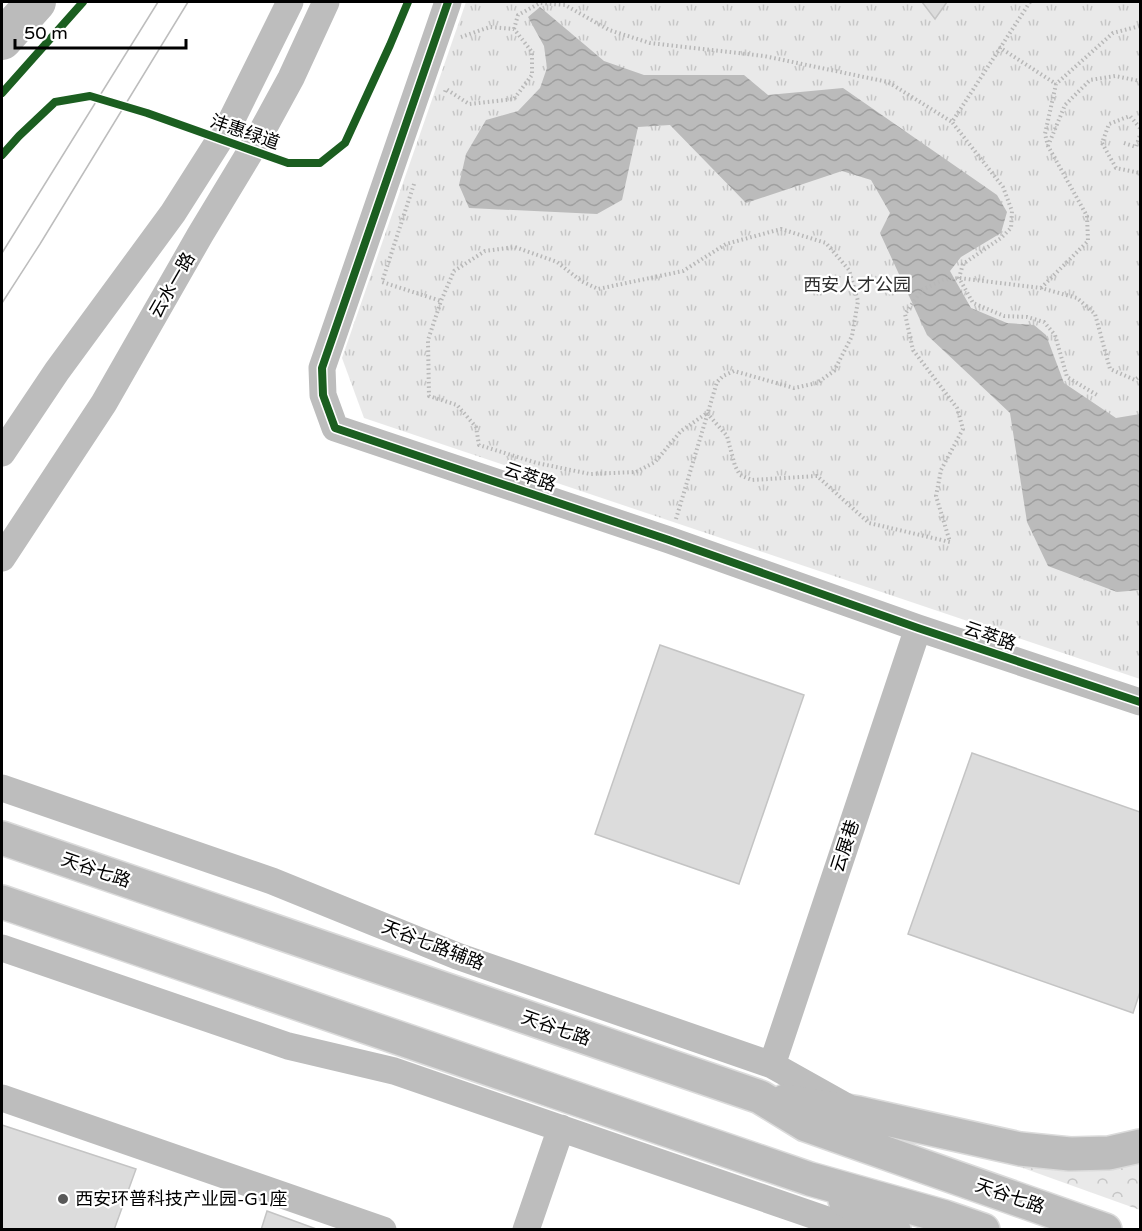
<svg xmlns="http://www.w3.org/2000/svg" width="1142" height="1231" font-family="'Varela Round','Noto Sans SC',sans-serif">
<defs>
<pattern id="forest-crowns" width="20" height="18" patternUnits="userSpaceOnUse" patternTransform="scale(1.5)"><rect width="20" height="18" fill="#e9e9e9"/><path d="M2 6a3 3 0 1 1 6 0M12 15a3 3 0 1 1 6 0" fill="none" stroke="#c6c6c6"/></pattern>
<pattern id="park-tufts" width="24" height="20" patternUnits="userSpaceOnUse" patternTransform="scale(1.5)"><rect width="24" height="20" fill="#e9e9e9"/><path d="M3 7l-1-3M5 7V3M7 7l1-3M15 17l-1-3M17 17v-4M19 17l1-3" fill="none" stroke="#c6c6c6"/></pattern>
<pattern id="water-waves" width="16" height="10" patternUnits="userSpaceOnUse" patternTransform="scale(1.5)"><rect width="16" height="10" fill="#bbb"/><path d="M0 5q4-4 8 0t8 0" fill="none" stroke="#9f9f9f"/></pattern>
</defs>
<rect width="100%" height="100%" fill="#fff"/>
<path fill="url(#forest-crowns)" d="M 992,1157 L 1140,1157 L 1140,1210 Z"/>
<path fill="url(#park-tufts)" d="M 466,2 L 1140,2 L 1140,679 L 364,418 L 342,358 Z"/>
<path fill="url(#water-waves)" d="M 540,7 L 604,61 L 644,75 L 744,75 L 768,95 L 843,88 L 997,195 L 1007,212 L 1001,233 L 961,257 L 950,271 L 971,308 L 1007,323 L 1034,325 L 1046,335 L 1064,383 L 1116,418 L 1140,414 L 1140,590 L 1117,592 L 1048,566 L 1027,522 L 1010,413 L 927,335 L 880,233 L 890,213 L 871,180 L 842,171 L 746,203 L 670,125 L 638,127 L 622,200 L 597,214 L 469,208 L 459,185 L 466,154 L 486,120 L 518,111 L 540,88 L 547,68 L 544,46 L 528,17 Z"/>
<g fill="none" stroke-linecap="round" stroke-linejoin="round">
<path stroke="#bbb" stroke-width="40" d="M 2,40 L 36,2"/>
</g>
<path fill="#dcdcdc" stroke="#c4c4c4" stroke-width="1.5" d="M 922,2 L 947,2 L 935,19 Z
M 660,645 L 804,695 L 739,884 L 595,834 Z
M 972,753 L 1140,812 L 1140,992 L 1133,1013 L 908,934 Z
M 2,1125 L 136,1169 L 114,1230 L 2,1230 Z
M 267,1211 L 319,1230 L 261,1230 Z"/>
<g fill="none" stroke-linecap="round" stroke-linejoin="round">
<g stroke="#dbdbdb" stroke-width="36">
<path id="major" d="M 2,838 L 760,1097 L 806,1125 L 1105,1230
M 2,902 L 810,1179 L 945,1217 L 983,1230
M 785,1101 L 859,1113 L 1020,1149 L 1070,1154 L 1109,1153 L 1140,1146
M 845,1200 L 894,1230"/>
</g>
<path stroke="#b8b8b8" stroke-width="4" stroke-dasharray="1.5 3" stroke-linecap="butt" d="M 1030,2 L 952,122 L 1003,187 L 1012,211 L 1011,228 L 1001,238 L 963,264 L 959,278 L 973,303 L 1004,316 L 1027,317 L 1044,322 L 1055,335 L 1067,377 L 1097,395
M 514,29 L 518,15 L 540,3 L 565,5 L 609,30 L 650,43 L 764,56 L 888,82 L 952,122
M 999,47 L 1056,84
M 445,92 L 446,89 L 469,104 L 514,99 L 532,75 L 532,52 L 514,29 L 490,27 L 461,37
M 1140,128 L 1130,116 L 1109,124 L 1102,143 L 1116,168 L 1140,173
M 1124,143 L 1136,147 L 1140,135
M 1048,146 L 1065,105 L 1090,80 L 1115,76 L 1140,81
M 414,184 L 382,282 L 441,301
M 1041,288 L 1088,241 L 1087,216 L 1048,146 L 1045,134 L 1056,84 L 1113,33 L 1140,26
M 707,413 L 727,436 L 735,466 L 740,475 L 752,480 L 817,476 L 869,523 L 950,542 L 936,496 L 941,470 L 963,429 L 957,408 L 913,350 L 905,314 L 922,290 L 943,280 L 959,278 L 1041,288 L 1077,298 L 1095,314 L 1110,369 L 1135,380 L 1140,376
M 676,519 L 717,382 L 723,376 L 734,371 L 794,388 L 817,383 L 834,371 L 852,336 L 858,301 L 849,270 L 826,243 L 781,229 L 726,244 L 683,271 L 598,289 L 581,281 L 557,262 L 515,247 L 485,251 L 454,271 L 441,301 L 428,340 L 429,396 L 457,405 L 476,427 L 479,445 L 537,463 L 590,474 L 636,472 L 655,462 L 681,431 L 707,413"/>
<path stroke="#bdbdbd" stroke-width="27" d="M 448,2 L 322,368 L 323,395 L 335,428 L 669,540 L 918,628 L 1140,702
M 2,453 L 57,371 L 173,213 L 229,125 L 290,2
M 2,558 L 104,403 L 200,235 L 255,144 L 291,78 L 326,2
M 2,788 L 272,881 L 457,956 L 772,1065 L 847,1107
M 2,948 L 288,1046 L 394,1071 L 856,1230
M 772,1065 L 918,628
M 2,1098 L 383,1230
M 526,1230 L 561,1128"/>
<use href="#major" stroke="#bdbdbd" stroke-width="33"/>
<path stroke="#bdbdbd" stroke-width="1.5" d="M 2,253 L 158,2
M 2,303 L 40,244 L 188,2"/>
<g stroke="#fff" stroke-width="11">
<path id="cycleway" d="M 448,2 L 322,368 L 323,395 L 335,428 L 669,540 L 918,628 L 1140,702
M 2,93 L 83,2
M 2,155 L 19,136 L 55,102 L 90,96 L 147,113 L 288,163 L 320,163 L 345,143 L 390,45 L 408,2"/>
</g>
<use href="#cycleway" stroke="#1b5e20" stroke-width="8"/>
</g>
<circle fill="#595959" stroke="#fff" stroke-width="2" cx="63" cy="1199" r="6"/>
<g text-anchor="middle" stroke-width="4.5" stroke-linejoin="round" paint-order="stroke">
<g font-size="18" fill="#000" stroke="#fff">
<text transform="translate(245 132) rotate(19)" y="6">沣惠绿道</text>
<text transform="translate(172 285) rotate(-60)" y="6">云水一路</text>
<text transform="translate(530 477) rotate(19)" y="6">云萃路</text>
<text transform="translate(990 636) rotate(19)" y="6">云萃路</text>
<text transform="translate(845 846) rotate(-72)" y="6">云展巷</text>
<text transform="translate(96 870) rotate(19)" y="6">天谷七路</text>
<text transform="translate(433 945) rotate(21)" y="6">天谷七路辅路</text>
<text transform="translate(556 1028) rotate(19)" y="6">天谷七路</text>
<text transform="translate(1010 1196) rotate(19)" y="6">天谷七路</text>
</g>
<g font-size="18" fill="#2e2e2e" stroke="#fff">
<text x="857" y="291">西安人才公园</text>
</g>
<g font-size="18" fill="#000" stroke="#fff" text-anchor="start">
<text x="75" y="1205">西安环普科技产业园-G1座</text>
</g>
</g>
<rect width="1142" height="1231" fill="none" stroke="#000000" stroke-width="6"/>
<path d="M15 39v9h171v-9" fill="none" stroke="#000000" stroke-width="3"/>
<text x="24" y="39" font-size="18" fill="#000000" stroke="#ffffff" stroke-width="4.5" paint-order="stroke">50 m</text>
</svg>
